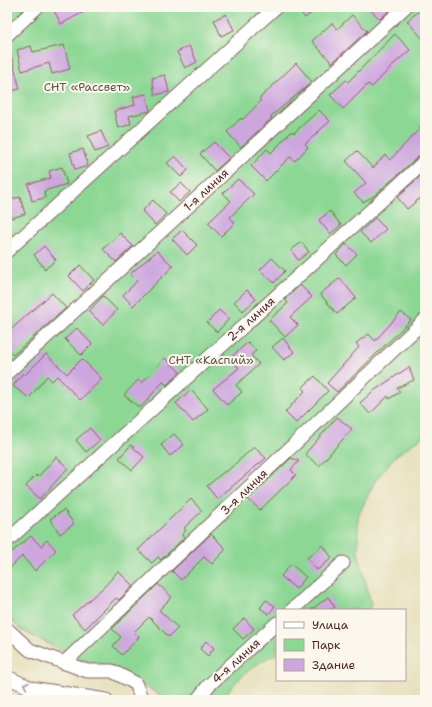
<svg xmlns="http://www.w3.org/2000/svg" width="432" height="707" font-family="'Shantell Sans',sans-serif">
<rect width="100%" height="100%" fill="#fbf7ec"/>
<filter id="ink" filterUnits="userSpaceOnUse"><feTurbulence type="fractalNoise" baseFrequency=".025" numOctaves="2"/><feDisplacementMap in="SourceGraphic" scale="8" xChannelSelector="R" yChannelSelector="G"/><feConvolveMatrix kernelMatrix="1 2 1 2 8 2 1 2 1" color-interpolation-filters="sRGB"/></filter>
<filter id="wash" filterUnits="userSpaceOnUse"><feTurbulence type="fractalNoise" baseFrequency=".012" numOctaves="4" result="noise"/><feDisplacementMap in="SourceGraphic" scale="16" xChannelSelector="R" yChannelSelector="G"/><feGaussianBlur stdDeviation="0.9" result="paint"/><feColorMatrix in="noise" values="0 0 0 0 0 0 0 0 0 0 0 0 0 0 0 0 0 1.4 0 .05"/><feComposite in="paint" operator="in"/></filter>
<g filter="url(#wash)">
<rect width="100%" height="100%" fill="#e5dfba"/>
<path fill="#8cd794" stroke="#6b7b60" d="M 7,7 L 425,7 L 425,435 L 395,456 L 375,481 L 358,516 L 358,553 L 371,604 L 369,610 L 277,610 L 277,654 C 254,662 235,681 221,700 L 169,700 L 109,666 L 79,659 L 23,631 L 7,617 Z"/>
<g id="blocks">
<path fill="#cda6de" d="M 52,7 L 93,7 L 61,24 Z
M 296,7 L 319,7 L 305,18 Z
M 367,7 L 393,7 L 380,19 Z
M 420,10 L 425,15 L 425,41 L 407,21 Z
M 226,14 L 234,30 L 221,36 L 214,20 Z
M 352,15 L 367,31 L 332,63 L 312,41 L 332,23 L 337,29 Z
M 395,34 L 410,50 L 396,62 L 372,87 L 368,84 L 343,109 L 330,95 L 346,80 L 348,82 Z
M 64,45 L 70,69 L 52,74 L 49,63 L 22,71 L 17,50 L 31,46 L 33,52 Z
M 189,46 L 197,62 L 185,68 L 177,52 Z
M 7,51 L 10,51 L 20,89 L 7,92 Z
M 296,63 L 312,82 L 270,117 L 272,118 L 241,147 L 227,132 L 241,118 L 242,120 L 261,101 L 259,99 Z
M 165,75 L 169,92 L 155,95 L 152,78 Z
M 146,94 L 150,111 L 129,116 L 131,124 L 118,128 L 114,111 L 135,105 L 133,97 Z
M 319,110 L 330,121 L 305,144 L 308,147 L 295,161 L 290,157 L 266,181 L 251,166 L 267,149 L 271,153 L 292,131 L 294,133 Z
M 425,123 L 425,153 L 420,155 L 374,196 L 363,202 L 354,193 L 366,183 L 346,161 L 357,151 L 373,168 L 385,155 L 390,160 Z
M 101,131 L 108,147 L 95,152 L 88,136 Z
M 214,142 L 229,158 L 215,171 L 200,154 Z
M 83,149 L 88,166 L 75,170 L 70,153 Z
M 175,156 L 188,170 L 181,177 L 167,163 Z
M 62,167 L 67,184 L 44,191 L 45,198 L 32,201 L 28,184 L 51,178 L 49,171 Z
M 425,172 L 425,194 L 407,209 L 397,197 Z
M 238,179 L 254,194 L 230,217 L 235,223 L 221,236 L 208,223 L 231,201 L 223,193 Z
M 181,183 L 190,192 L 179,202 L 170,192 Z
M 20,197 L 25,214 L 11,218 L 7,200 Z
M 153,200 L 166,214 L 155,225 L 142,211 Z
M 330,211 L 341,225 L 330,234 L 319,220 Z
M 375,218 L 386,229 L 371,243 L 360,232 Z
M 182,230 L 197,245 L 187,255 L 172,239 Z
M 120,233 L 133,246 L 116,262 L 103,249 Z
M 302,242 L 309,252 L 298,260 L 291,250 Z
M 346,244 L 357,254 L 346,265 L 336,255 Z
M 44,246 L 56,260 L 45,269 L 34,255 Z
M 157,251 L 173,266 L 133,306 L 123,295 L 137,281 L 130,274 Z
M 272,258 L 285,271 L 274,283 L 260,270 Z
M 80,265 L 94,280 L 83,291 L 69,276 Z
M 340,278 L 356,298 L 337,314 L 320,294 Z
M 300,285 L 312,297 L 290,317 L 298,325 L 285,337 L 269,320 L 288,303 L 285,299 Z
M 247,290 L 256,299 L 243,311 L 234,302 Z
M 52,293 L 66,308 L 13,355 L 7,348 L 7,333 Z
M 103,296 L 117,310 L 103,325 L 89,311 Z
M 219,310 L 229,319 L 217,332 L 207,323 Z
M 401,312 L 411,320 L 337,392 L 327,383 L 359,347 L 356,343 L 369,334 L 375,341 Z
M 77,328 L 92,344 L 81,355 L 65,339 Z
M 283,338 L 294,352 L 284,360 L 272,347 Z
M 248,342 L 256,351 L 251,355 L 259,364 L 236,385 L 242,392 L 227,405 L 213,389 L 239,368 L 230,358 Z
M 46,354 L 67,374 L 82,359 L 102,379 L 80,400 L 57,376 L 52,381 L 47,376 L 29,398 L 13,386 L 23,373 L 25,375 Z
M 165,358 L 180,372 L 167,385 L 163,382 L 140,408 L 124,395 L 138,380 L 142,383 Z
M 409,367 L 414,380 L 397,388 L 400,392 L 389,399 L 388,396 L 370,414 L 360,403 L 372,392 Z
M 315,376 L 328,391 L 296,423 L 285,412 L 305,391 L 302,388 Z
M 191,390 L 208,409 L 193,422 L 176,403 Z
M 337,417 L 352,429 L 319,466 L 305,454 Z
M 90,428 L 100,440 L 86,452 L 76,440 Z
M 174,434 L 184,445 L 170,456 L 161,445 Z
M 131,445 L 144,457 L 132,470 L 119,458 Z
M 254,447 L 266,458 L 217,499 L 207,486 L 225,471 L 226,472 Z
M 56,457 L 68,468 L 40,499 L 26,486 L 36,475 L 38,477 Z
M 291,458 L 299,461 L 291,470 L 296,475 L 260,510 L 248,499 Z
M 191,499 L 202,511 L 184,528 L 186,530 L 182,535 L 184,538 L 161,560 L 158,557 L 152,563 L 138,550 Z
M 64,510 L 74,524 L 60,534 L 50,519 Z
M 211,534 L 226,549 L 212,564 L 204,557 L 181,580 L 172,571 Z
M 31,536 L 41,546 L 47,540 L 56,550 L 35,571 L 22,556 L 7,571 L 7,556 Z
M 323,545 L 332,558 L 317,570 L 307,558 Z
M 291,564 L 306,577 L 296,589 L 281,576 Z
M 118,571 L 133,586 L 119,600 L 116,598 L 85,629 L 72,615 L 105,586 Z
M 158,584 L 172,597 L 159,610 L 178,628 L 169,637 L 149,617 L 134,632 L 139,637 L 122,655 L 113,646 L 121,637 L 112,629 Z
M 328,597 L 335,607 L 330,610 L 311,610 Z
M 266,600 L 275,606 L 269,614 L 260,608 Z
M 244,618 L 254,629 L 243,639 L 233,629 Z
M 206,641 L 214,648 L 208,656 L 200,649 Z"/>
</g>
</g>
<g filter="url(#ink)">
<use href="#blocks" fill-opacity="0" stroke="#80625d" stroke-width="1"/>
<g fill="none" stroke-linecap="round" stroke-linejoin="round">
<g stroke="#80625d" stroke-width="15">
<path id="street" d="M 7,35 L 37,7
M 7,251 L 276,7
M 7,373 L 405,7
M 7,541 L 425,161
M 292,610 L 343,563
M 7,629 L 30,650 L 87,671 L 112,671 L 135,683 L 142,700
M 64,663 L 425,320
M 7,677 L 31,688 L 106,700
M 197,700 L 209,685 L 277,623"/>
</g>
<use href="#street" stroke="#fff" stroke-width="13"/>
</g>
<defs><path id="oneway-chevron" d="M-2-3.5L2.5 0L-2 3.5" fill="none" stroke-width="1.6" stroke-linecap="round" stroke-linejoin="round"/></defs>
<use stroke="#ae9aa0" href="#oneway-chevron" transform="translate(26 685) rotate(-158)"/>
</g>
<g text-anchor="middle" stroke-width="4" stroke-linejoin="round" paint-order="stroke">
<g font-size="12" fill="#5e564a" stroke="#fbf7ec">
<text x="87" y="91">СНТ «Рассвет»</text>
<text x="211" y="364">СНТ «Каспий»</text>
</g>
<g font-size="12" fill="#4a1f2b" stroke="#fbf7ec">
<text transform="translate(206 190) rotate(-43)" y="4">1-я линия</text>
<text transform="translate(251 319) rotate(-42)" y="4">2-я линия</text>
<text transform="translate(244 492) rotate(-44)" y="4">3-я линия</text>
<text transform="translate(236 661) rotate(-42)" y="4">4-я линия</text>
</g>
</g>
<rect width="432" height="707" fill="none" stroke="#fbf7ec" stroke-width="24"/>
<rect x="276" y="609" width="130" height="72" fill="#fbf7ec" stroke="#b4a19f"/>
<rect x="284" y="622" width="20" height="6" fill="#ffffff" stroke="#b4a19f"/>
<text x="312" y="629" font-size="12" fill="#4a1f2b">Улица</text>
<rect x="284" y="639" width="20" height="12" fill="#8cd794" stroke="#b4a19f"/>
<text x="312" y="649" font-size="12" fill="#4a1f2b">Парк</text>
<rect x="284" y="659" width="20" height="12" fill="#cda6de" stroke="#b4a19f"/>
<text x="312" y="669" font-size="12" fill="#4a1f2b">Здание</text>
</svg>
